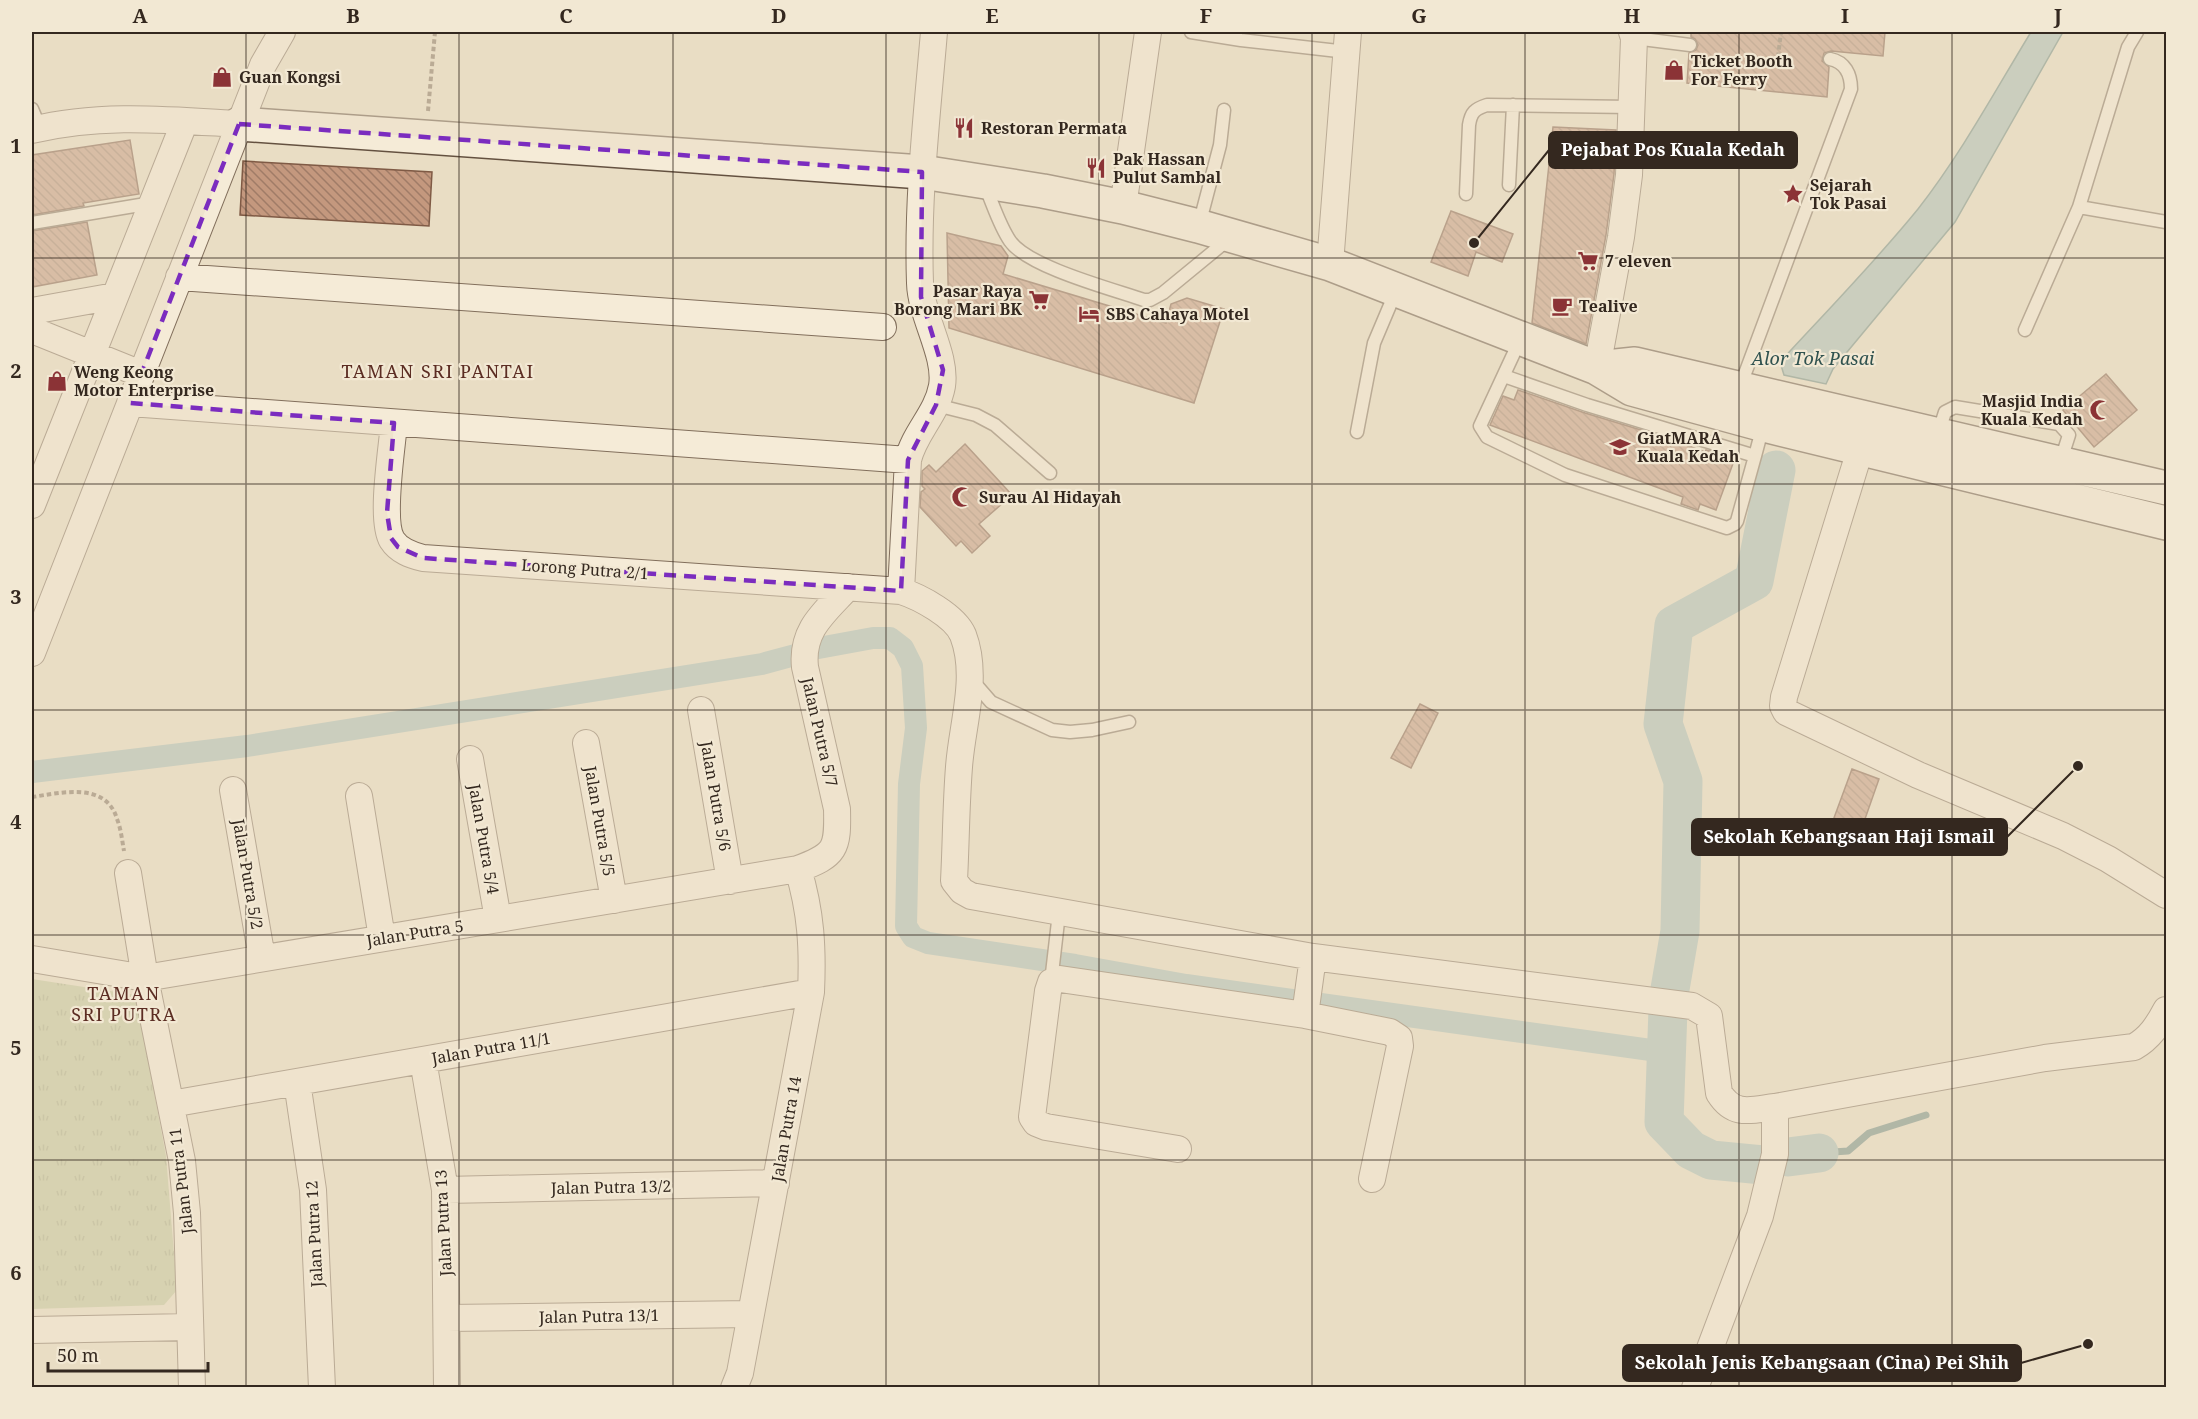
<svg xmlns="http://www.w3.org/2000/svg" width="2198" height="1419" font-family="'Noto Serif',serif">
<defs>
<pattern id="grass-tufts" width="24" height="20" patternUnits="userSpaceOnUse" patternTransform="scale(1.5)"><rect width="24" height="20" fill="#c2c699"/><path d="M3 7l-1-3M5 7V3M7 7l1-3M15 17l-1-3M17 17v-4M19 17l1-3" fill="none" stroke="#a7aa83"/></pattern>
<pattern id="building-back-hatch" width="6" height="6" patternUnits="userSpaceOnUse" patternTransform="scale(1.5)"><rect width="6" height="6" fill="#c4987e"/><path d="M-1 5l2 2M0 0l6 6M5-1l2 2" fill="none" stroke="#a07c67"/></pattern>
</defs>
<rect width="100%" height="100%" fill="#e9ddc4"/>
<path fill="url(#grass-tufts)" d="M 32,979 L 136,995 L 166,1156 L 177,1290 L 164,1305 L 32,1309 Z"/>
<path fill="#a6bdb5" stroke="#6e8a82" stroke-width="1.5" d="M 2031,32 L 2063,32 L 1955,222 L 1833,369 L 1826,384 L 1784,375 L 1780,362 C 1826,312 1875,262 1918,209 C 1961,154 1995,91 2031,32 Z"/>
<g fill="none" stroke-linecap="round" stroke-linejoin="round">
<path stroke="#6e8a82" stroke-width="7" d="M 1819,1153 L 1848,1151 L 1869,1133 L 1926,1115"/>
<path stroke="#a6bdb5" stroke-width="22" d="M 813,649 L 873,638 L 890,638 L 903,648 L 912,666 L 916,728 L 909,784 L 906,926 L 913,937 L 928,943 L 1075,965 L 1186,985 L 1665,1052
M 32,772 L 247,746 L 762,664 L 795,655"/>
<path stroke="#a6bdb5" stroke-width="39" d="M 1670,989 L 1680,931 L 1683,781 L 1663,724 L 1674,625 L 1754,581 L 1776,470
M 1668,1009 L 1664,1122 L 1691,1150 L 1711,1160 L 1763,1165
M 1788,1157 L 1819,1153"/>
</g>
<path fill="url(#building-back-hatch)" stroke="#7f5a45" stroke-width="1.5" d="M 1691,32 L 1885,32 L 1883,56 L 1831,51 L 1824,53 L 1822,61 L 1829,67 L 1827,97 L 1687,83 L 1689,53 L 1696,50 L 1698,45 L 1695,39 L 1691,37 Z
M 1553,127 L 1616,130 L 1614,174 L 1606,235 L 1586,344 L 1532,323 Z
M 130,140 L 139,194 L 83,203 L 84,206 L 32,215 L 32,155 Z
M 243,161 L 432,172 L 429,226 L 240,215 Z
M 1451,211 L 1513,234 L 1502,262 L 1476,252 L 1468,276 L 1431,262 Z
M 87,222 L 97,275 L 32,287 L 32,231 Z
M 947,233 L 1001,246 L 1008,256 L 1003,274 L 1166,323 L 1171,304 L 1187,298 L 1224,309 L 1194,403 L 949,328 Z
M 2106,374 L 2137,410 L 2094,447 L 2063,410 Z
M 1518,390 L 1585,413 L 1664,437 L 1705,452 L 1706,450 L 1735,458 L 1716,510 L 1700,504 L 1698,510 L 1687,506 L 1681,504 L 1683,497 L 1490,425 L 1503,396 L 1514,400 Z
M 965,444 L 1012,495 L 979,524 L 990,536 L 972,553 L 961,541 L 956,546 L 920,507 L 921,492 L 925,489 L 922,486 L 922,471 L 929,465 L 936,472 Z
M 1420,704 L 1438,713 L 1411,768 L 1391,758 Z
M 1852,769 L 1879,779 L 1859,836 L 1831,826 Z"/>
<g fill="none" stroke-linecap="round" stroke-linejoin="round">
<g stroke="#826f5c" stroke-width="15">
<path id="service" d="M 1191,32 L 1241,40 L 1347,52
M 1634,38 L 1690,45
M 32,109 L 40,128
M 1509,185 L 1513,105
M 985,186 C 993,204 999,225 1010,241 C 1028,267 1112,289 1144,300 L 1150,300 L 1163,293 L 1230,238
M 1466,194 L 1469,125 C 1471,112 1475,109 1487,105 L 1631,107
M 2079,207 L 2166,222
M 32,223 L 152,203
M 1199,225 L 1220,145 L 1224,110
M 2025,330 L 2079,207 L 2128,47 L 2137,32
M 1520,340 L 1480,426 L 1487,437 L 1565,475 L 1727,528 L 1735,524 L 1737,521 L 1755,456
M 1504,376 L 1587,405 L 1755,456 L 1763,426
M 1740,387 L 1851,89 C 1851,74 1845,62 1830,59
M 936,405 L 976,415 L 995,425 L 1050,473
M 1357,432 L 1374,343 L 1396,291
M 1938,434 L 1945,412 L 1955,407 L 2059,424 L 2069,435 L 2060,463
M 971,679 L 991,702 L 1052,730 L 1070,732 L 1092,730 L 1129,722
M 1051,982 L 1059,913"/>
</g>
<g stroke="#826f5c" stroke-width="28">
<path id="minor" d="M 32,130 C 100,113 170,120 239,124
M 1123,207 L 1148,32
M 1330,264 L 1348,32
M 179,277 L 883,327
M 32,311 L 115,296
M 32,330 L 141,374
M 1597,368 L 1621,237 L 1629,175 L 1634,38 L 1632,32
M 130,403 L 908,460
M 394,423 C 392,449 380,520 392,540 C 399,551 411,555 423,558 L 901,591 C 920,597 955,616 963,635 C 979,677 962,724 959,767 C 956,805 956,843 954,881 L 962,891 L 971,896 L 1313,957 L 1692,1006 L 1709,1016 L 1719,1093 C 1734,1117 1751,1110 1775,1107 L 2045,1058 L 2134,1047 C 2150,1038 2158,1025 2166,1010
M 1860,450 L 1784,697 L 1783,706 L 1786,712 L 1918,775 L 2063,836 L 2108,859 L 2166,895
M 32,505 L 185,121
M 901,591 L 908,460 C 914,433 937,414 942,386 C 947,355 921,317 920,283 C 917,199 927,115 934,32
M 32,653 L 263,65 L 282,32
M 701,710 L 730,881
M 586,743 L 614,900
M 470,759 L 498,919
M 233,790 L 262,958
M 359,796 L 382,938
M 128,873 L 145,978 L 182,1161 L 187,1213 L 192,1388
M 1313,957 L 1305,1015 L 1390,1032 L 1399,1038 L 1400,1046 L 1372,1179
M 32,959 L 145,978 L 798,869 C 836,855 838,849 837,809 L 805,667 C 801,630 824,613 848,587
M 423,1060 L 445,1190 L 447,1388
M 297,1082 L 313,1190 L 322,1388
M 171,1104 L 811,992
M 1178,1149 L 1046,1127 L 1036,1123 L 1032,1117 L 1048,991 L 1051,982 L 1060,979 L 1305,1015
M 445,1190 L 776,1183
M 447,1318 L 751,1314
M 32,1330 L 190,1327
M 734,1388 L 740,1373 L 811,992 C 813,948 811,912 798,869
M 1695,1388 L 1760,1216 L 1775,1154 L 1775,1107"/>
</g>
<g stroke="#645140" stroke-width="36">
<path id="secondary" d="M 239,124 L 922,172 L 1043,191 L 1123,207 L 1198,226 L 1330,264 L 1597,368 L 1632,389 L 1764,425 L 2166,523
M 1597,368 L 1635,364 L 2166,488"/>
</g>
<path stroke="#826f5c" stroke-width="4" stroke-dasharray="4.5 3" stroke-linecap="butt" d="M 1778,57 L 1781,32
M 428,111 L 435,32
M 32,797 C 60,793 106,781 117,819 C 121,829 122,840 124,851"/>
<use href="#service" stroke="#f5ebd7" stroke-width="12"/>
<use href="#minor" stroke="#f5ebd7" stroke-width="26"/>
<use href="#secondary" stroke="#f5ebd7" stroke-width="33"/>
</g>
<path d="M0 0H2198V1419H0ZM 239,124 L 922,172 L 921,297 L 943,370 L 936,405 L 908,460 L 901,591 L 423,558 L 398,547 L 391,538 L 387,513 L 394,423 L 130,403 Z" fill="#e9ddc4" fill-opacity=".55" fill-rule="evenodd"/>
<path fill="none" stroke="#7b2cbf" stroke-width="4.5" stroke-dasharray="12 8" stroke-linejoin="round" d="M 239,124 L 922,172 L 921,297 L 943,370 L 936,405 L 908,460 L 901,591 L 423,558 L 398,547 L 391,538 L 387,513 L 394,423 L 130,403 Z"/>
<path fill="none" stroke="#34281f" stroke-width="1.5" stroke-opacity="0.55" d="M 246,32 L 246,1388M 459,32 L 459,1388M 673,32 L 673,1388M 886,32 L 886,1388M 1099,32 L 1099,1388M 1312,32 L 1312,1388M 1525,32 L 1525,1388M 1739,32 L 1739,1388M 1952,32 L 1952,1388M 32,258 L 2166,258M 32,484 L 2166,484M 32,710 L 2166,710M 32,935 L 2166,935M 32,1160 L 2166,1160"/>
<defs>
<g id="shop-bare" transform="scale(1.62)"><path d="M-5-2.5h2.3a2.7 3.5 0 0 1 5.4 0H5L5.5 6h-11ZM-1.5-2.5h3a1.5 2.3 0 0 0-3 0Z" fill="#8b3336" stroke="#f2e8d3" stroke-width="2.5" paint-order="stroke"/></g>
<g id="restaurant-bare" transform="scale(1.62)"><path d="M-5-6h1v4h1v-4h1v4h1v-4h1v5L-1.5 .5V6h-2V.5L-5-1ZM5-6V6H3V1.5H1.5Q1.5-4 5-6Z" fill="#8b3336" stroke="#f2e8d3" stroke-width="2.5" paint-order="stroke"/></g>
<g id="sight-bare" transform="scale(1.62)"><path d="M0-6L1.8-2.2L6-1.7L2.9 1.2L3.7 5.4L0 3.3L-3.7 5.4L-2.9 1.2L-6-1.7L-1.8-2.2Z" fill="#8b3336" stroke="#f2e8d3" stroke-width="2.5" paint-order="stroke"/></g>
<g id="supermarket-bare" transform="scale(1.62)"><path d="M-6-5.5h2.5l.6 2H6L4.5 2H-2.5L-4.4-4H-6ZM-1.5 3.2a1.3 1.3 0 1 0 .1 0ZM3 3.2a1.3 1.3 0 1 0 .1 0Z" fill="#8b3336" stroke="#f2e8d3" stroke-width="2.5" paint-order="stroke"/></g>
<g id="cafe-bare" transform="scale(1.62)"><path d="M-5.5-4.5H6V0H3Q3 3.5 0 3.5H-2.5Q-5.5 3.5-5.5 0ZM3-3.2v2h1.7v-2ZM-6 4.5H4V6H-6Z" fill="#8b3336" stroke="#f2e8d3" stroke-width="2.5" paint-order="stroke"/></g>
<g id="hotel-bare" transform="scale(1.62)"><path d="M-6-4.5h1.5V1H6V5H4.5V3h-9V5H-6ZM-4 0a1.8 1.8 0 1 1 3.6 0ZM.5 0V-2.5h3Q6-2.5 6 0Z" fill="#8b3336" stroke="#f2e8d3" stroke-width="2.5" paint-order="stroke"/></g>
<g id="mosque-bare" transform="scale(1.62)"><path d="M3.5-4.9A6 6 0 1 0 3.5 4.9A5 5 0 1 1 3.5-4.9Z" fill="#8b3336" stroke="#f2e8d3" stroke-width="2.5" paint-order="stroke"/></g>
<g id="university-bare" transform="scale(1.62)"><path d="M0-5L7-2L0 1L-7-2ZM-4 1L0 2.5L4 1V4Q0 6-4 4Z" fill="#8b3336" stroke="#f2e8d3" stroke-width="2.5" paint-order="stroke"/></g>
</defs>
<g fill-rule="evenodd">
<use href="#shop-bare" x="1674" y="70"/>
<use href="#shop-bare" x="222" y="77"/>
<use href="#restaurant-bare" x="964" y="128"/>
<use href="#restaurant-bare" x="1096" y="168"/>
<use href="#sight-bare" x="1793" y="194"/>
<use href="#supermarket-bare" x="1588" y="261"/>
<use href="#supermarket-bare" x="1039" y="300"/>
<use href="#cafe-bare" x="1562" y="306"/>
<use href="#hotel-bare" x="1089" y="314"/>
<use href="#shop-bare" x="57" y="381"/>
<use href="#mosque-bare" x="2100" y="410"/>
<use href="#university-bare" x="1620" y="447"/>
<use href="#mosque-bare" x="962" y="497"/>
</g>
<g text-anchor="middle" stroke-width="4.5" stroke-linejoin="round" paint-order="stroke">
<g font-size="16" font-weight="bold" fill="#34281f" stroke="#f2e8d3" text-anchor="start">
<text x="1691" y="67">Ticket Booth<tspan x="1691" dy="18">For Ferry</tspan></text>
<text x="239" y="83">Guan Kongsi</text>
<text x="981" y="134">Restoran Permata</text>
<text x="1113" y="165">Pak Hassan<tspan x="1113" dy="18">Pulut Sambal</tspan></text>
<text x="1810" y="191">Sejarah<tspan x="1810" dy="18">Tok Pasai</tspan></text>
<text x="1605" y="267">7 eleven</text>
<text x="1022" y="297" text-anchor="end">Pasar Raya<tspan x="1022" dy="18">Borong Mari BK</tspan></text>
<text x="1579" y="312">Tealive</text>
<text x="1106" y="320">SBS Cahaya Motel</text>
<text x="74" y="378">Weng Keong<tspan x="74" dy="18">Motor Enterprise</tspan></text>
<text x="2083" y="407" text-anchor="end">Masjid India<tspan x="2083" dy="18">Kuala Kedah</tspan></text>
<text x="1637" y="444">GiatMARA<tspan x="1637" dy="18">Kuala Kedah</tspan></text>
<text x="979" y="503">Surau Al Hidayah</text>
</g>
<g font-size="16" fill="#34281f" stroke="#f2e8d3">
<text transform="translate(585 569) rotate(4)" y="6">Lorong Putra 2/1</text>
<text transform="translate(820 732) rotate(77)" y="6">Jalan Putra 5/7</text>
<text transform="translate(716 796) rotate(80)" y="6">Jalan Putra 5/6</text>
<text transform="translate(600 821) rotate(80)" y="6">Jalan Putra 5/5</text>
<text transform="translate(484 839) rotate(80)" y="6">Jalan Putra 5/4</text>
<text transform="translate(248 874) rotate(80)" y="6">Jalan Putra 5/2</text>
<text transform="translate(415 933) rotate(-9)" y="6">Jalan Putra 5</text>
<text transform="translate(491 1048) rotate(-10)" y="6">Jalan Putra 11/1</text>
<text transform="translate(786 1129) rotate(-80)" y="6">Jalan Putra 14</text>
<text transform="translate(181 1181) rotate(-97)" y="6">Jalan Putra 11</text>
<text transform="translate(611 1187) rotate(-1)" y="6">Jalan Putra 13/2</text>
<text transform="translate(443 1223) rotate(-93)" y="6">Jalan Putra 13</text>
<text transform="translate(314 1234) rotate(-93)" y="6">Jalan Putra 12</text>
<text transform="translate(599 1316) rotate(-1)" y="6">Jalan Putra 13/1</text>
</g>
<g font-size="18" font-style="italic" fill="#30524f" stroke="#f2e8d3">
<text x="1813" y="365">Alor Tok Pasai</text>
</g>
<g font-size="18" letter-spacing="1.5" fill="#5c2d23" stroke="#f2e8d3">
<text x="438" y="378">TAMAN SRI PANTAI</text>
<text x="124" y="1000">TAMAN<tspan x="124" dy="21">SRI PUTRA</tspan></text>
</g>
</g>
<path fill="none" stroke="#34281f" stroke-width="2" d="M1474 243L1549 150M2078 766L2007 837M2088 1344L2021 1363"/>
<g fill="#34281f" stroke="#f2e8d3" stroke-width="2">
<circle cx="1474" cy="243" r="6"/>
<circle cx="2078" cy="766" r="6"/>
<circle cx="2088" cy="1344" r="6"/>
</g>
<g fill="#34281f" stroke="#34281f" stroke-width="2">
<rect x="1549" y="132" width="248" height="36" rx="6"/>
<rect x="1692" y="819" width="315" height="36" rx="6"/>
<rect x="1623" y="1345" width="398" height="36" rx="6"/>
</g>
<g font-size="18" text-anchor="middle" font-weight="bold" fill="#fff">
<text x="1673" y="156">Pejabat Pos Kuala Kedah</text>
<text x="1849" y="843">Sekolah Kebangsaan Haji Ismail</text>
<text x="1822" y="1369">Sekolah Jenis Kebangsaan (Cina) Pei Shih</text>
</g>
<rect width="2198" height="1419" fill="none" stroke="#f2e8d3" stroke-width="66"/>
<path d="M48 1362v9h160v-9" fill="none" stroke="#34281f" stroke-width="3"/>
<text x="57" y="1362" font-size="18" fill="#34281f" stroke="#f2e8d3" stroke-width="4.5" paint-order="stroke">50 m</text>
<rect x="33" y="33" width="2132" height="1353" fill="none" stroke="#34281f" stroke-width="2"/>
<g font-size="20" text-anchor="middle" font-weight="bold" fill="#34281f">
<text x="140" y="23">A</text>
<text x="353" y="23">B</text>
<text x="566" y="23">C</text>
<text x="779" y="23">D</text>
<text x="992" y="23">E</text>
<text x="1206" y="23">F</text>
<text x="1419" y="23">G</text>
<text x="1632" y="23">H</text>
<text x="1845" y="23">I</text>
<text x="2058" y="23">J</text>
<text x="16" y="153">1</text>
<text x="16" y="378">2</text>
<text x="16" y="604">3</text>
<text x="16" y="829">4</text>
<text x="16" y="1055">5</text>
<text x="16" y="1280">6</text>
</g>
</svg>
